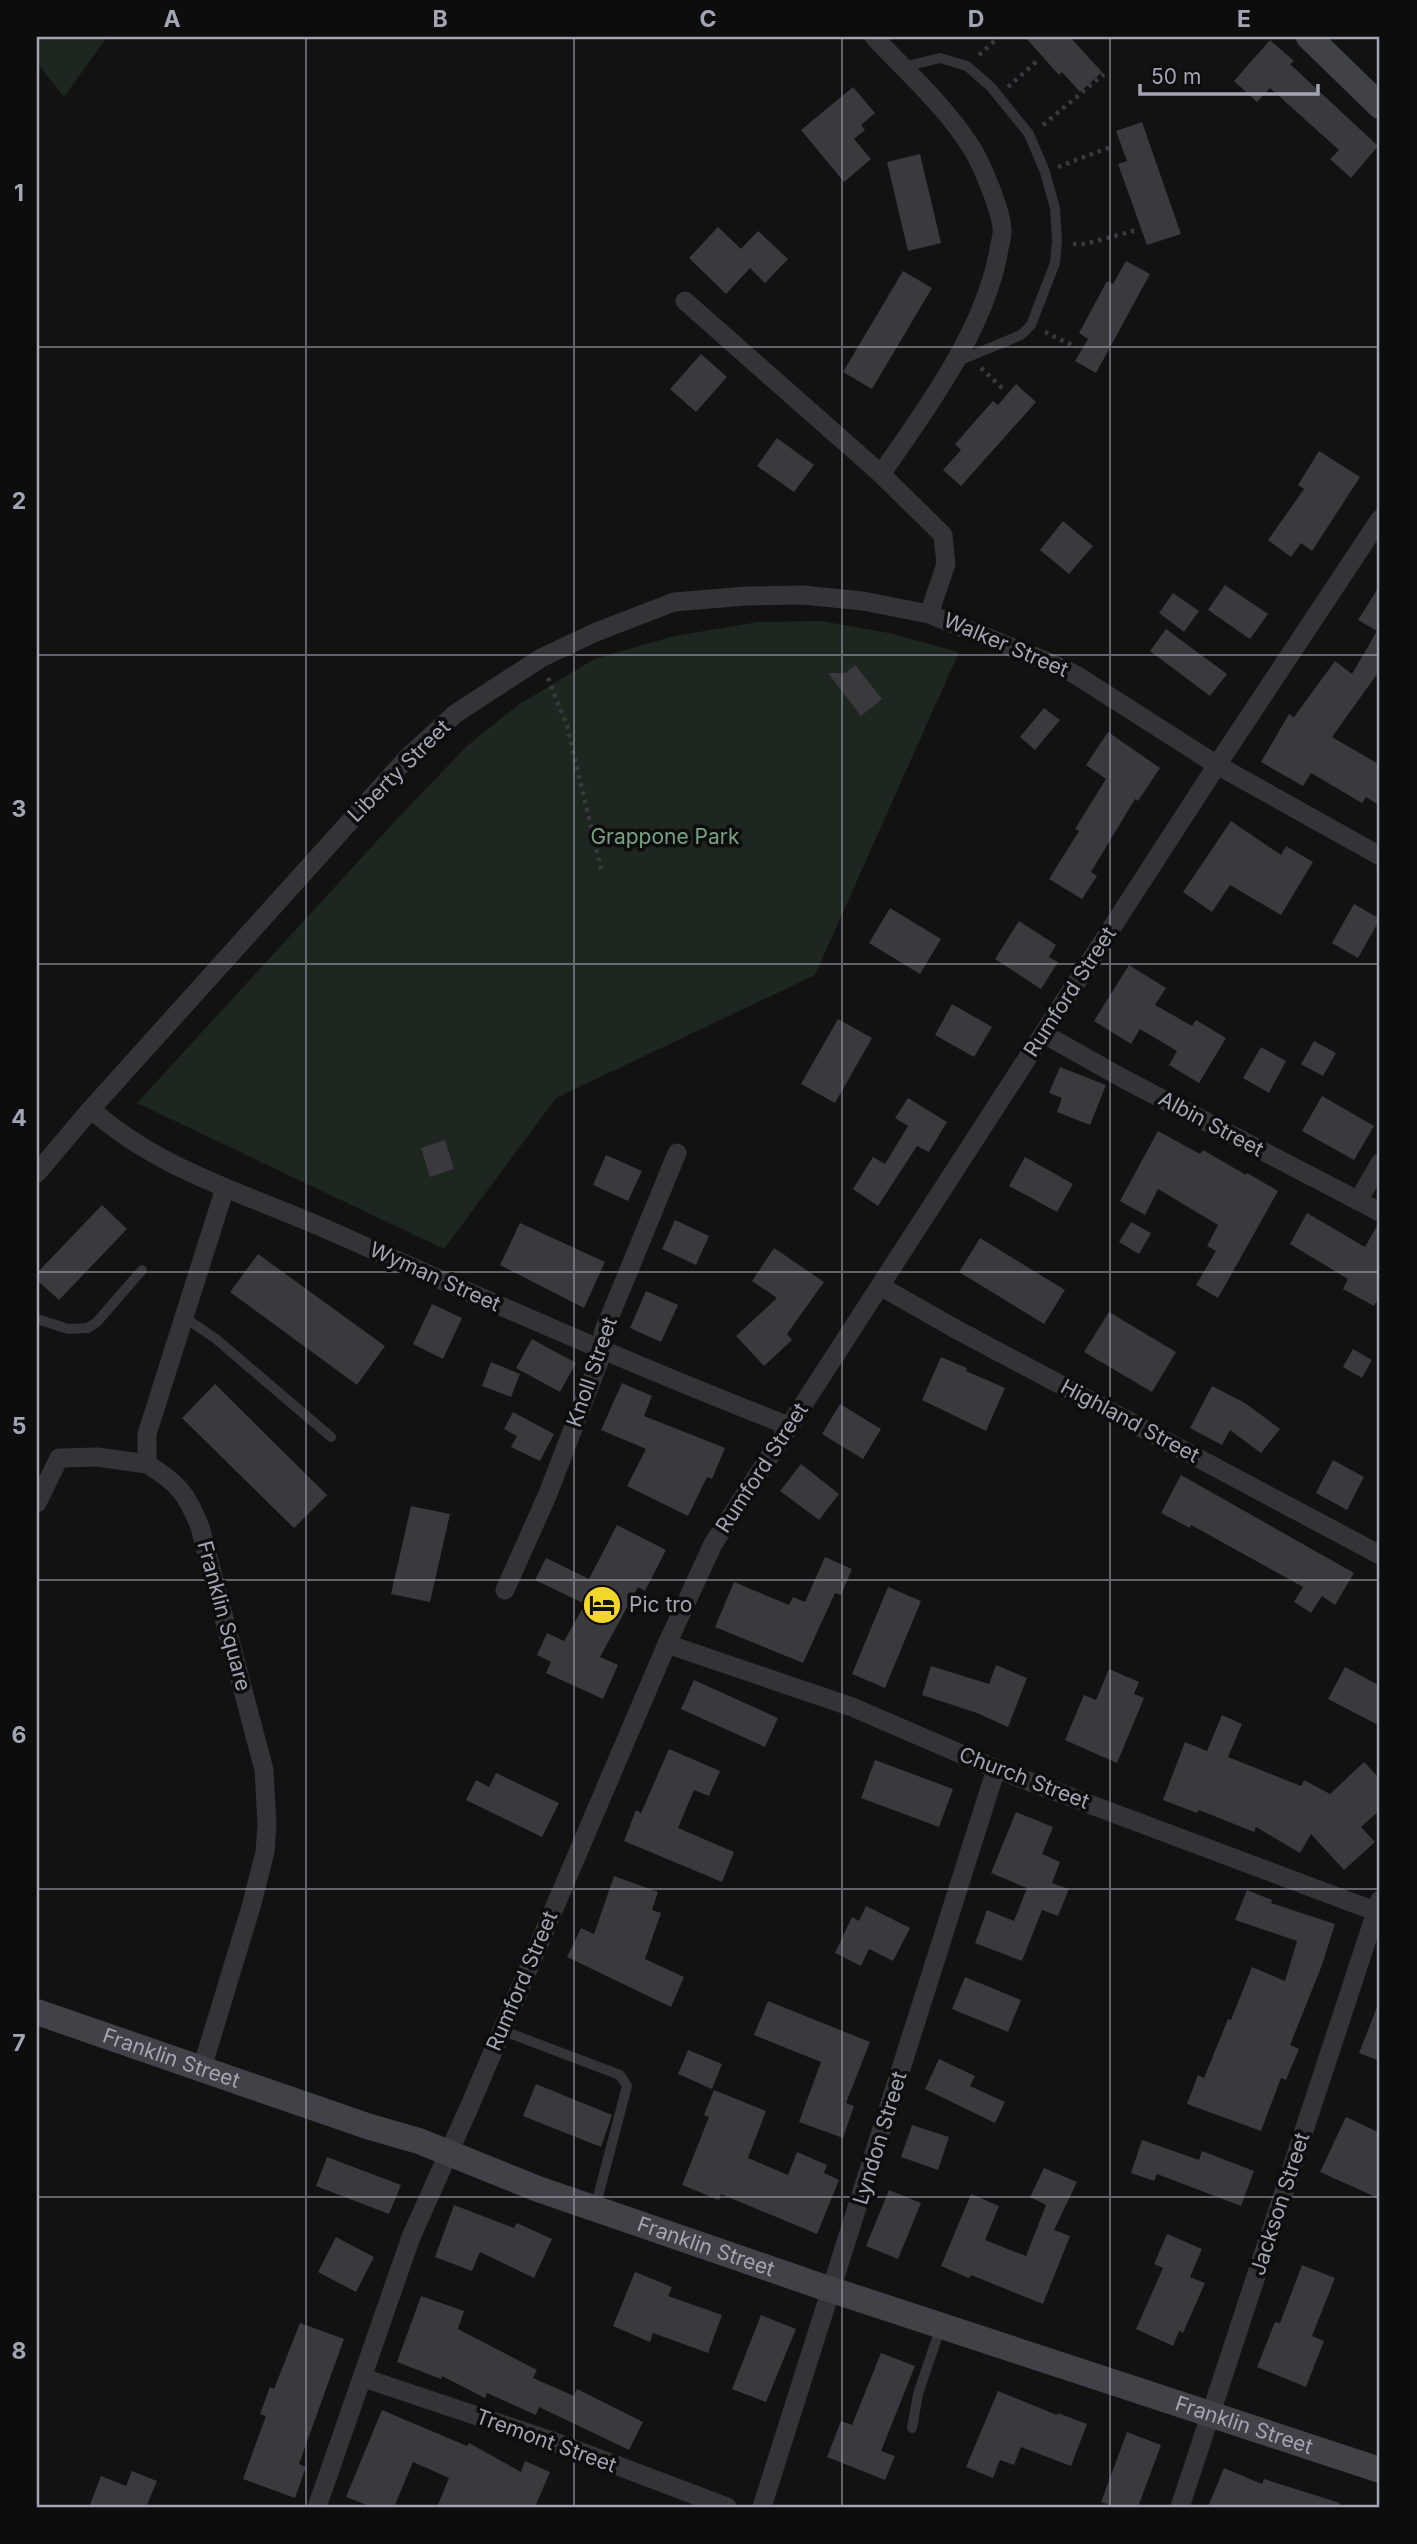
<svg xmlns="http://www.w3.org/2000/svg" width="1417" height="2544" font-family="Inter,sans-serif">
<rect width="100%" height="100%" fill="#121213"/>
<path fill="#1e2620" d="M 37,37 L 107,37 L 64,97 L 37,63 Z
M 821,621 L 889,633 L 959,652 L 815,975 L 556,1098 L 444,1249 L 137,1103 L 398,818 L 467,746 L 518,705 L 594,659 L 674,636 L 758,622 Z"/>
<path fill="#39393e" d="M 1025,37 L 1070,37 L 1102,72 L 1080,92 L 1062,72 L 1059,75 Z
M 1270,40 L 1294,61 L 1290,64 L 1378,146 L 1351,178 L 1330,159 L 1339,150 L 1270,88 L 1257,102 L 1234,81 Z
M 853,87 L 875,113 L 861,125 L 865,130 L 854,139 L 871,159 L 844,182 L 801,130 Z
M 1142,122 L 1181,234 L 1147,245 L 1118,164 L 1127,161 L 1116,131 Z
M 920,154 L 941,243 L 908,251 L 887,162 Z
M 718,227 L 741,249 L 758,231 L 788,259 L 765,283 L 750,268 L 726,294 L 689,258 Z
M 1126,261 L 1150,274 L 1096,373 L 1075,361 L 1088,339 L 1079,333 L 1107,281 L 1113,284 Z
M 903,271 L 932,288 L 872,389 L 843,372 Z
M 701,354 L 727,377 L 696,412 L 670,389 Z
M 1016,384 L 1036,402 L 961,486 L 943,470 L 961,450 L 955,444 L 993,401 L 998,405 Z
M 777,438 L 814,465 L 794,492 L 757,466 Z
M 1319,451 L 1360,477 L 1312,551 L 1301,543 L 1291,557 L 1268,540 L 1304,489 L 1298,485 Z
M 1063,521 L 1093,546 L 1069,574 L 1040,550 Z
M 1225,585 L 1268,614 L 1250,639 L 1208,610 Z
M 1380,585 L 1380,670 L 1332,737 L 1380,765 L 1380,806 L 1366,797 L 1362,803 L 1311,773 L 1303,786 L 1261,762 L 1289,714 L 1294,717 L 1335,661 L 1352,674 L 1377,631 L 1358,620 Z
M 1173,593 L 1199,611 L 1184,632 L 1159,613 Z
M 1166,629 L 1227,674 L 1210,696 L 1150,651 Z
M 855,665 L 882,699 L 861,716 L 828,673 L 845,673 Z
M 1044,708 L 1060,720 L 1035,750 L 1020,737 Z
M 1108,732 L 1160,768 L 1138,801 L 1135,799 L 1091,872 L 1097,876 L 1082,899 L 1049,879 L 1079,831 L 1075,829 L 1106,779 L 1086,765 Z
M 1231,821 L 1281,855 L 1286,846 L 1313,862 L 1281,915 L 1230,885 L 1212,912 L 1183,892 Z
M 1354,904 L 1380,919 L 1358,958 L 1332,943 Z
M 890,908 L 941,939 L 920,974 L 869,943 Z
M 1019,921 L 1056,945 L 1049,957 L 1058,962 L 1041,989 L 995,959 Z
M 1129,965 L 1166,988 L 1155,1005 L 1192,1026 L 1196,1020 L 1226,1038 L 1199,1083 L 1169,1065 L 1177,1051 L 1140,1029 L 1131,1044 L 1094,1021 Z
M 952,1004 L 992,1027 L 974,1057 L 935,1035 Z
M 838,1019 L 872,1038 L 835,1103 L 801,1084 Z
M 1314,1041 L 1336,1053 L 1323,1076 L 1301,1064 Z
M 1261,1047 L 1286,1061 L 1269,1093 L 1243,1078 Z
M 1060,1067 L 1106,1085 L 1090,1125 L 1057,1112 L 1062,1098 L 1049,1093 Z
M 1322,1096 L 1374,1126 L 1354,1160 L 1302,1131 Z
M 908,1098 L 947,1122 L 929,1152 L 917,1146 L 878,1206 L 853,1189 L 873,1157 L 885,1164 L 908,1126 L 895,1118 Z
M 1158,1131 L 1200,1154 L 1203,1150 L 1246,1175 L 1247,1173 L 1278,1191 L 1218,1298 L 1196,1285 L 1216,1251 L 1207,1246 L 1218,1225 L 1158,1189 L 1145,1215 L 1120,1201 Z
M 445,1140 L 454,1169 L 430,1177 L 421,1148 Z
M 606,1155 L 642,1171 L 628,1201 L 593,1185 Z
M 1025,1157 L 1073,1184 L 1057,1212 L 1009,1186 Z
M 102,1205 L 127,1229 L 59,1300 L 37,1280 L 37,1273 Z
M 1307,1213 L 1365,1247 L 1378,1224 L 1380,1224 L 1380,1295 L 1374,1306 L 1343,1289 L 1348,1279 L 1290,1244 Z
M 675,1220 L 709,1236 L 696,1265 L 662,1249 Z
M 1131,1222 L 1151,1233 L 1139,1254 L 1119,1242 Z
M 520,1223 L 605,1262 L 584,1308 L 500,1265 Z
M 980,1238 L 1065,1290 L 1044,1324 L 959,1272 Z
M 774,1248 L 824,1282 L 787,1334 L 792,1340 L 764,1366 L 736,1336 L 777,1298 L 752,1281 Z
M 258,1254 L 385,1346 L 357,1385 L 230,1292 Z
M 646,1291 L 678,1305 L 661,1342 L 630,1328 Z
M 432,1304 L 462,1318 L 443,1359 L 413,1344 Z
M 1109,1312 L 1176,1352 L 1152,1392 L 1084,1352 Z
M 532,1339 L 576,1363 L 560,1392 L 516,1368 Z
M 1353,1349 L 1372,1360 L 1362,1378 L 1343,1367 Z
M 941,1357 L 967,1368 L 966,1371 L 1005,1388 L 986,1431 L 922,1400 Z
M 491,1362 L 520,1374 L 511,1397 L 482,1386 Z
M 622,1383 L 652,1396 L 644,1416 L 725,1448 L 712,1479 L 707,1477 L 688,1516 L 627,1486 L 646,1449 L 601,1430 Z
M 215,1384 L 327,1495 L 294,1528 L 182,1418 Z
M 1212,1386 L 1245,1403 L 1280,1429 L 1261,1453 L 1230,1430 L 1222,1445 L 1190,1428 Z
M 840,1404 L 881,1429 L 863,1459 L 822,1434 Z
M 513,1412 L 554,1434 L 540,1461 L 511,1447 L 517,1436 L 504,1429 Z
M 1333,1460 L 1364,1477 L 1347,1510 L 1316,1493 Z
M 801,1464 L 839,1494 L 819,1520 L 780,1491 Z
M 1181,1475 L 1354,1573 L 1335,1605 L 1322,1596 L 1311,1613 L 1294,1602 L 1303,1587 L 1191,1525 L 1190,1528 L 1161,1513 Z
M 411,1506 L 450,1514 L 430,1602 L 391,1594 Z
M 617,1525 L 666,1550 L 645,1591 L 638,1587 L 600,1657 L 618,1665 L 603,1699 L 546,1673 L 551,1662 L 537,1655 L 547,1633 L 564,1641 L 585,1604 L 535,1580 L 546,1558 L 589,1579 Z
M 825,1557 L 852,1569 L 841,1595 L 835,1593 L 803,1663 L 715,1627 L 734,1582 L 789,1605 L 793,1597 L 805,1602 Z
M 888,1587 L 921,1601 L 885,1688 L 852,1674 Z
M 996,1665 L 1027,1678 L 1008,1727 L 977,1713 L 922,1695 L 931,1666 L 989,1684 Z
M 1345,1667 L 1380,1686 L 1380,1726 L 1328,1699 Z
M 1109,1669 L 1139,1682 L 1134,1694 L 1144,1698 L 1117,1763 L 1065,1740 L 1084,1695 L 1096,1700 Z
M 694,1680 L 778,1718 L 765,1747 L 681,1709 Z
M 1222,1715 L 1242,1724 L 1228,1757 L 1301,1786 L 1304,1780 L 1330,1794 L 1364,1762 L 1380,1779 L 1380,1810 L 1361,1827 L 1375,1842 L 1344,1870 L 1311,1834 L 1300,1853 L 1256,1827 L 1254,1832 L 1199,1810 L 1197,1813 L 1163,1800 L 1185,1742 L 1207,1751 Z
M 669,1749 L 720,1771 L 709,1796 L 694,1790 L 678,1828 L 734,1852 L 722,1882 L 624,1841 L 636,1810 L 641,1813 Z
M 875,1760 L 953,1789 L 939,1827 L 861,1798 Z
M 496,1773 L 559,1803 L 542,1837 L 466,1800 L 476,1780 L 489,1787 Z
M 1016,1812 L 1053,1827 L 1042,1854 L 1060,1862 L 1052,1883 L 1069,1889 L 1058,1916 L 1042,1910 L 1022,1961 L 975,1943 L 987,1910 L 1014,1921 L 1027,1888 L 991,1873 Z
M 614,1876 L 658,1892 L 652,1910 L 661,1913 L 645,1959 L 684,1977 L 671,2007 L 567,1957 L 581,1928 L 594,1934 Z
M 1247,1890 L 1272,1900 L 1271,1903 L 1335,1924 L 1322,1965 L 1290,2045 L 1299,2049 L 1286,2080 L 1281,2078 L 1261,2131 L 1187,2104 L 1198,2075 L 1204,2078 L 1228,2019 L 1231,2020 L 1252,1967 L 1285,1981 L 1297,1941 L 1235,1920 Z
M 866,1906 L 910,1928 L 893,1961 L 869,1949 L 861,1966 L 835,1953 L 852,1917 L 859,1921 Z
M 965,1977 L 1021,2000 L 1008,2032 L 952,2009 Z
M 768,2001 L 870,2042 L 846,2103 L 854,2106 L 843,2138 L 799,2122 L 821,2062 L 754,2035 Z
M 1379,2002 L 1380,2002 L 1380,2061 L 1359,2053 Z
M 688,2050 L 722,2064 L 712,2089 L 678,2074 Z
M 939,2059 L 975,2076 L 970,2086 L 1005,2102 L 995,2123 L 925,2089 Z
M 536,2084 L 612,2115 L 601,2147 L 523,2116 Z
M 714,2090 L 766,2111 L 748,2158 L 788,2175 L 797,2152 L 827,2165 L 824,2173 L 839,2180 L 817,2234 L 721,2194 L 719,2200 L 682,2185 L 709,2117 L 704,2115 Z
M 1346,2117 L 1380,2133 L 1380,2199 L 1320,2172 Z
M 912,2125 L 949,2137 L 938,2170 L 901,2157 Z
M 1142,2140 L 1199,2160 L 1202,2151 L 1254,2171 L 1241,2206 L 1157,2174 L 1154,2181 L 1131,2173 Z
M 327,2157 L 401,2185 L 389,2214 L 316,2186 Z
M 1044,2168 L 1077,2182 L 1054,2230 L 1070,2236 L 1043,2304 L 971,2275 L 969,2278 L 941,2266 L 971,2194 L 999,2206 L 985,2240 L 1026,2256 L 1046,2205 L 1030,2197 Z
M 889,2190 L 921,2203 L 898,2259 L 866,2246 Z
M 454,2205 L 514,2228 L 517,2223 L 552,2239 L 534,2278 L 480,2252 L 472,2271 L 435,2257 Z
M 1167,2234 L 1202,2249 L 1190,2277 L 1205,2283 L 1183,2333 L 1179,2331 L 1173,2346 L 1136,2329 L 1163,2268 L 1154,2264 Z
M 336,2237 L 374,2257 L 356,2292 L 318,2272 Z
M 1302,2265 L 1335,2278 L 1312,2336 L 1324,2341 L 1306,2387 L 1257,2367 L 1275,2322 L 1280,2323 Z
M 635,2272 L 672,2287 L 668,2296 L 722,2315 L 708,2353 L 653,2333 L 650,2342 L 613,2326 Z
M 421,2296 L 464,2311 L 458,2329 L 537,2370 L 533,2378 L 574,2396 L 577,2389 L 643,2422 L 629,2450 L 539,2407 L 536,2415 L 487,2393 L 485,2398 L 442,2376 L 441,2379 L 397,2362 Z
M 761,2315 L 796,2329 L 766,2402 L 732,2389 Z
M 300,2323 L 344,2339 L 299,2464 L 306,2467 L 295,2498 L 243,2479 L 266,2416 L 260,2414 L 270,2387 L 274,2389 Z
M 881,2353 L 915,2366 L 881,2451 L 895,2456 L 885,2480 L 827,2457 L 841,2421 L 852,2425 Z
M 998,2391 L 1057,2415 L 1058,2413 L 1087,2424 L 1071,2466 L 1021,2447 L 1014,2465 L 1000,2460 L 993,2478 L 966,2467 Z
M 382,2410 L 467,2446 L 469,2443 L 521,2472 L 525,2461 L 550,2472 L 535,2507 L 437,2507 L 449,2478 L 413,2462 L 394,2507 L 372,2507 L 346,2497 Z
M 1127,2432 L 1161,2445 L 1138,2507 L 1115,2507 L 1101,2502 Z
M 1224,2468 L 1262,2484 L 1264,2479 L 1340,2503 L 1340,2507 L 1208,2507 Z
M 132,2471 L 157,2481 L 146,2507 L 89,2507 L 101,2476 L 126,2486 Z"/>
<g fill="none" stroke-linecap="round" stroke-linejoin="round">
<path stroke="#39393f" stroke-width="4.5" stroke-dasharray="3.5 5" stroke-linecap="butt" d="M 979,55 L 999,37
M 1008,87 L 1036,62
M 1043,125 L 1104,74
M 1058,167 L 1113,146
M 1073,244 L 1085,244 L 1137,230
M 1045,332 L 1076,347
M 981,368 L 1003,389
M 548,678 L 567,726 L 602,873"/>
<path stroke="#333338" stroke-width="10" d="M 903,67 L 940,58 L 967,66 L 991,87 L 1029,134 L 1045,172 L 1055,208 L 1057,241 L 1055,263 L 1031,325 L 1021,335 L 956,362
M 184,1317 L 216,1339 L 331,1437
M 37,1319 L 68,1329 L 88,1328 L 97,1322 L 142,1270
M 501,2030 L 620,2075 L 627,2086 L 595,2208
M 912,2428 L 918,2394 L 941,2326"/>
<path stroke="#333338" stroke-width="19" d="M 874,37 C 907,72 943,104 969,144 C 981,161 1000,208 1002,228 C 1003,235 1000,243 999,249 C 986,328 926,410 881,474
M 685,301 L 881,474 L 943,535 L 946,564 L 929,614
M 1044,1034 L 1122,1078 L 1380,1212
M 91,1109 C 157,1169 246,1194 326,1229 C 479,1297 633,1365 789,1426
M 37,1173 L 91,1109 L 408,757 L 455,714 L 541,658 L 596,632 L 674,602 L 746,596 L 803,595 L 863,601 L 929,614 L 1053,664 L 1076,675 L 1217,765 L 1380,856
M 1358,1201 L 1380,1163
M 880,1286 L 952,1327 L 1380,1555
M 37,1503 L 59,1458 L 97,1457 L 147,1464
M 505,1590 L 547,1496 L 603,1351 L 603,1333 L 677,1153
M 667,1644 L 852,1707 L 996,1769 L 1380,1913
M 202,2068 L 251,1907 L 265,1852 L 267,1825 L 264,1770 L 200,1527 C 187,1494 178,1483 147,1464 L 147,1434 L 225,1188
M 364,2378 L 552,2441 L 727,2507
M 317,2507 L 411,2237 L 471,2103 L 667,1644 L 713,1544 L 1217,765 L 1380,519
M 762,2507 L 996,1769
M 1180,2507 L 1380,1900"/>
<g stroke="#414148" stroke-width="26">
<path d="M 1309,37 L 1380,106"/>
<path id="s1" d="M 37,2012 L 370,2127 L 419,2141 L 538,2189 L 817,2285 L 1380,2470"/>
</g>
</g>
<path fill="none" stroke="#a3a5b4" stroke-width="2" stroke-opacity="0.55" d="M 306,37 L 306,2507M 574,37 L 574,2507M 842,37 L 842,2507M 1110,37 L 1110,2507M 37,347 L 1380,347M 37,655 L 1380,655M 37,964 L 1380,964M 37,1272 L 1380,1272M 37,1580 L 1380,1580M 37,1889 L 1380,1889M 37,2197 L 1380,2197"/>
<defs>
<g id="hotel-disc" transform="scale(2.0125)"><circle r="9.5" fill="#f3d62a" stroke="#0d0d0e"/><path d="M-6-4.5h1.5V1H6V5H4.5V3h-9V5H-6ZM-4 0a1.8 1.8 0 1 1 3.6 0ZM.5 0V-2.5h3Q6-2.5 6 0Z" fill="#111"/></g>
</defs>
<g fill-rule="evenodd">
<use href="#hotel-disc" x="602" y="1605"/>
</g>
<g text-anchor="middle" stroke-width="7" stroke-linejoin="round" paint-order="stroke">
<g font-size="21" fill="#a3a5b4" stroke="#0d0d0e">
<text transform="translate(1006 645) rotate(23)" y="7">Walker Street</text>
<text transform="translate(399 771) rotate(-45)" y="7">Liberty Street</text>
<text transform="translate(1070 992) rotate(-57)" y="7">Rumford Street</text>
<text transform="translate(1211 1124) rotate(28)" y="7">Albin Street</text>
<text transform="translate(435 1277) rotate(24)" y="7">Wyman Street</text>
<text transform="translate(592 1372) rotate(-71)" y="7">Knoll Street</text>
<text transform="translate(1130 1421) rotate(28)" y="7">Highland Street</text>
<text transform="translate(762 1468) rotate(-57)" y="7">Rumford Street</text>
<text transform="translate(224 1616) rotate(75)" y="7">Franklin Square</text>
<text transform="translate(1024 1778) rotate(21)" y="7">Church Street</text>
<text transform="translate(522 1981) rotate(-67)" y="7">Rumford Street</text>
<text dy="7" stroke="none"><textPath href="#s1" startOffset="142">Franklin Street</textPath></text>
<text transform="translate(880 2138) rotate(-73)" y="7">Lyndon Street</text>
<text transform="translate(1280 2204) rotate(-72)" y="7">Jackson Street</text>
<text dy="7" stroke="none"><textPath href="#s1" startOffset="709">Franklin Street</textPath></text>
<text dy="7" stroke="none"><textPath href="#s1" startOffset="1276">Franklin Street</textPath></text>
<text transform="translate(546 2441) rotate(20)" y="7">Tremont Street</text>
</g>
<g font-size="21" fill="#79a083" stroke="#0d0d0e">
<text x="665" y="844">Grappone Park</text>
</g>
<g font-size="21" fill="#a3a5b4" stroke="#0d0d0e" text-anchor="start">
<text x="629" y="1612">Pic tro</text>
</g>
</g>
<rect width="1417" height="2544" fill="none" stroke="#0d0d0e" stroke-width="77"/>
<path d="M1140 84v10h178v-10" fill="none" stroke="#a3a5b4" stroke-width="3.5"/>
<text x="1151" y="84" font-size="21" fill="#a3a5b4" stroke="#0d0d0e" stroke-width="5" paint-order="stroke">50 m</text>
<rect x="38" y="38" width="1340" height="2468" fill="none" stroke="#a3a5b4" stroke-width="2.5"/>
<g font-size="23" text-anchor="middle" font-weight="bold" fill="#a3a5b4">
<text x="172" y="27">A</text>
<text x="440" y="27">B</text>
<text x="708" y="27">C</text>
<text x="976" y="27">D</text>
<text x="1244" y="27">E</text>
<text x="19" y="201">1</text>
<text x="19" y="509">2</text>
<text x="19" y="817">3</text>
<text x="19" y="1126">4</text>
<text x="19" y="1434">5</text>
<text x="19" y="1743">6</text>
<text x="19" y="2051">7</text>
<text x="19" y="2359">8</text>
</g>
</svg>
